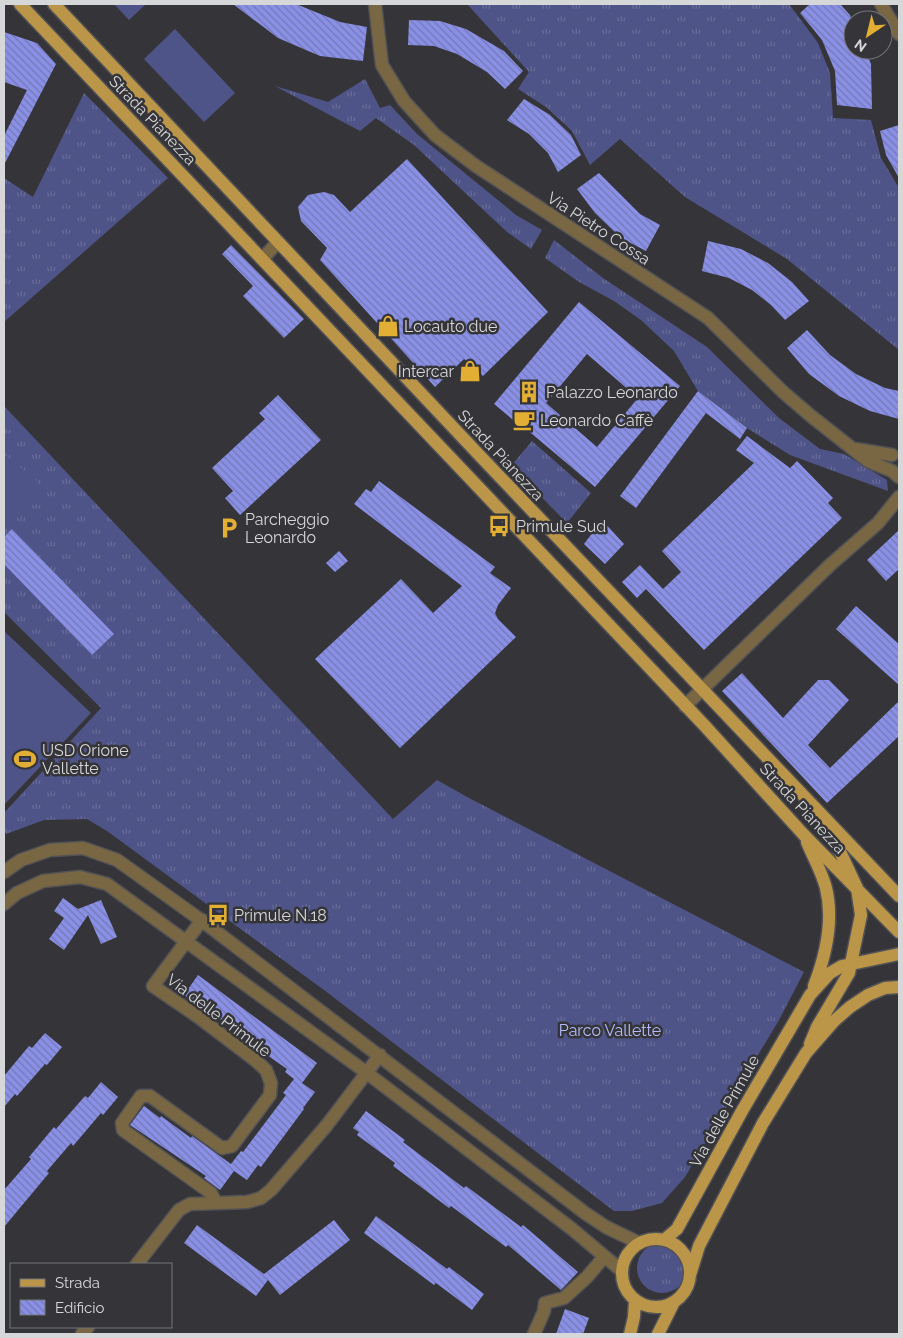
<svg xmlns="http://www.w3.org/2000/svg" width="903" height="1338" font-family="Raleway,sans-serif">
<defs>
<pattern id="grass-tufts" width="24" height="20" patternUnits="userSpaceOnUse" patternTransform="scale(1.25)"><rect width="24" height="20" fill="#4f5488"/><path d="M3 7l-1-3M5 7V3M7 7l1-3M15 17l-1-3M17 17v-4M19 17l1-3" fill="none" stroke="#686c98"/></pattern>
<pattern id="building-back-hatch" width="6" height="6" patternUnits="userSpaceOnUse" patternTransform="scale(1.25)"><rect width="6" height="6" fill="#8990e5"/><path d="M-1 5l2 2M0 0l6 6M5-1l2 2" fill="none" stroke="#7378b4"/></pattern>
</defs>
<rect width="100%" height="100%" fill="#353539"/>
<path fill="url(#grass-tufts)" d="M 467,4 L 789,4 L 818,43 L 830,73 L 833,118 L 871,120 L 881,158 L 899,188 L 899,350 L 787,259 L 685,197 L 620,139 L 590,165 L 572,131 L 546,107 L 518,89 L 529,72 Z
M 365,79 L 380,108 L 390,105 L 417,134 L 516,215 L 542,230 L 531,249 L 507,232 L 414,145 L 376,118 L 360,131 L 275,86 L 328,102 Z
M 84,93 L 168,178 L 4,322 L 4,178 L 33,197 Z
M 554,240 L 603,278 L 707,347 L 779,418 L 820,449 L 844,454 L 887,480 L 888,491 L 790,455 L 747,428 L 698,391 L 674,351 L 641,320 L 614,301 L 579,282 L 545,258 Z
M 4,406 L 393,819 L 437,780 L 469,798 L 804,972 L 779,1020 L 685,1177 L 662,1203 L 632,1211 L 614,1211 L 324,990 L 107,831 L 87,819 L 44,820 L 6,834 L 4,829 L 4,813 L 101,708 L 4,612 Z
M 532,441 L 591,493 L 567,523 L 511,466 Z
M637 1268a25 25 0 1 1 50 0a25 25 0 1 1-50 0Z"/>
<path fill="#4f5488" d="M 114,4 L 146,4 L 129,20 Z
M 175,29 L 235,93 L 204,122 L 144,59 Z
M 4,454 L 38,482 L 4,525 Z
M 4,631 L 91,713 L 4,805 Z"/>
<path fill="url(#building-back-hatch)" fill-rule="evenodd" d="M 233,4 L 296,4 L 340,22 L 367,27 L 363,61 L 320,56 L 278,38 Z
M 810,4 L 840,4 L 850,15 L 853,22 L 853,50 L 865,50 L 871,64 L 872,109 L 837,105 L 835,71 L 822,40 L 800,13 Z
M 409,20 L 440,21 L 466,29 L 504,51 L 523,71 L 505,89 L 487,72 L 457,54 L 434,46 L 408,45 Z
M 4,32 L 37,43 L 56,64 L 4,165 L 4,136 L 27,90 L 4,82 Z
M 524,99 L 550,115 L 571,135 L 581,155 L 558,172 L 548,153 L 529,134 L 507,120 Z
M 899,125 L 899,178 L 886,155 L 880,131 Z
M 407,159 L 548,312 L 483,376 L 464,359 L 435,387 L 320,260 L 327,248 L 301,221 L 298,207 L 308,195 L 324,192 L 334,195 L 350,212 Z
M 599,173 L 640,214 L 660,225 L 646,251 L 621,238 L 595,213 L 577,189 Z
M 708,241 L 741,249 L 768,263 L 792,282 L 809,301 L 785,320 L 771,305 L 752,290 L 729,278 L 702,271 Z
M 231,245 L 304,319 L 284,338 L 243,296 L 253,286 L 222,254 Z
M 579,302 L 680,386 L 595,487 L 525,428 L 524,429 L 494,404 ZM 587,354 L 638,398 L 597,447 L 546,403 Z
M 807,330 L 830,355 L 856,374 L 885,388 L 899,391 L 899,419 L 870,411 L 839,396 L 809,374 L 787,348 Z
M 698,391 L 747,428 L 740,439 L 706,413 L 636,508 L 620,496 Z
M 278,395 L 321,440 L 240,515 L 225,498 L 233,491 L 212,468 L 265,419 L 259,413 Z
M 747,436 L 790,468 L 797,461 L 833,498 L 828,503 L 842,518 L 704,650 L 646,589 L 637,598 L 622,582 L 640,565 L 663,589 L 681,572 L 662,551 L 754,463 L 736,450 Z
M 379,481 L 495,567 L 490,573 L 511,588 L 498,605 L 495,613 L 498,619 L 516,637 L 400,748 L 315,659 L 401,579 L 433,613 L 462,586 L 354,504 L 366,489 L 371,492 Z
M 602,520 L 624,544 L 605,564 L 584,544 Z
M 12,529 L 114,634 L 92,655 L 4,564 L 4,537 Z
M 899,530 L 899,569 L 886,581 L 867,560 Z
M 339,551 L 348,561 L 335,572 L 326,563 Z
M 856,606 L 899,644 L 899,685 L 836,629 Z
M 742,673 L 783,718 L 818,680 L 829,680 L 849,700 L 808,745 L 830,768 L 899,701 L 899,736 L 827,803 L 722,691 Z
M 63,898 L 78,909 L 101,900 L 117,937 L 101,944 L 88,915 L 64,950 L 49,939 L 64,918 L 54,911 Z
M 198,975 L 317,1063 L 302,1083 L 315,1092 L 303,1108 L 304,1109 L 261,1167 L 258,1165 L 247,1180 L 234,1171 L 220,1190 L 204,1178 L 206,1176 L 130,1125 L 144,1106 L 160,1118 L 161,1116 L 191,1138 L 192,1136 L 231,1164 L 241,1151 L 243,1152 L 286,1095 L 283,1093 L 294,1079 L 285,1072 L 287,1069 L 228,1028 L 229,1026 L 202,1005 L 200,1007 L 184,995 Z
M 45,1033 L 62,1047 L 47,1065 L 45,1064 L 17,1096 L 15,1094 L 4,1107 L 4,1076 L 29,1046 L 32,1048 Z
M 101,1082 L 118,1097 L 103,1115 L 101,1113 L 73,1146 L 71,1143 L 47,1171 L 49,1173 L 4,1227 L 4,1190 L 31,1159 L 29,1157 L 54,1127 L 56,1129 L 85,1096 L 88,1098 Z
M 366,1111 L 405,1140 L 403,1142 L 464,1188 L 466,1186 L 521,1227 L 523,1225 L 578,1272 L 561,1290 L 508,1245 L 506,1247 L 451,1206 L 449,1208 L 393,1166 L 395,1163 L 357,1135 L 359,1132 L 353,1128 Z
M 376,1216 L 447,1269 L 449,1267 L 484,1294 L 472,1310 L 436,1283 L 434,1285 L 364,1233 Z
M 334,1220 L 350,1240 L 280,1295 L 268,1280 L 256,1296 L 184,1243 L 197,1225 L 264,1274 Z
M 565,1309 L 589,1318 L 583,1334 L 556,1334 Z"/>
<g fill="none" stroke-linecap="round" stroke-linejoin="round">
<g stroke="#525256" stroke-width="15">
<path id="minor" d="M 375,4 L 382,65 L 404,101 L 435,135 L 476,166 L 708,318 L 783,392 L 811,416 L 868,461 L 892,471 L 899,477
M 881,4 L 899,34
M 262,259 L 278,242
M 855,449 L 892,455
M 685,706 L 830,565 L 878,523 L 899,497
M 4,872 L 21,860 L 50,850 L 83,848 L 117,860 L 205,923 L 585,1213 L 606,1227 L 639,1243
M 4,904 L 17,893 L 43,881 L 80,877 L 107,884 L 367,1073 L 572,1229 L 622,1271
M 202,920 L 153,986 L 197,1016 L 255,1060 L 266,1070 L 271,1083 L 270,1095 L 232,1146 L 222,1148 L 150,1096 L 141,1096 L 122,1123 L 123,1130 L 211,1193 L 216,1203
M 137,1264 L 179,1210 L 190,1204 L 247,1202 L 261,1198 L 271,1190 L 327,1125 L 380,1055
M 82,1334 L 88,1327
M 534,1334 L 544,1311 L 545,1303 L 564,1298 L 587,1277 L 604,1257"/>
</g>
<g stroke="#525256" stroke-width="15">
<path id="major" d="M 20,4 L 704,725 L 804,835 L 899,932
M 54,4 L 482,458 L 899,896
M 807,842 C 813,857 822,872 826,888 C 834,921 826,955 814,986
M 810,1044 L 817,1027 L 849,973 L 861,915 L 857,888 L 837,845 L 826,828
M622 1273a34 34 0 1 1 68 0a34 34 0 1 1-68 0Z
M 664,1240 L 677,1229 L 742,1111 L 810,995 L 830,973 L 842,966 L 899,954
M 690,1275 L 699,1246 L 763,1123 L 806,1053 L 834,1021 L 850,1007 L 868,995 L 885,988 L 899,987
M 630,1334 L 634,1317 L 635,1300
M 658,1334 L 674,1302"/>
</g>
<use href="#minor" stroke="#796743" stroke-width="12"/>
<use href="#major" stroke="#bb9648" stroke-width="12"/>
</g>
<defs>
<g id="shop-bare" transform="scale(1.725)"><path d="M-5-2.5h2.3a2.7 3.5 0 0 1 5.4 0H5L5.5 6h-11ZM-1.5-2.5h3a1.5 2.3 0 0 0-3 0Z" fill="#e2ae34" stroke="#353539" stroke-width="2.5" paint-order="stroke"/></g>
<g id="building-bare" transform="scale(1.725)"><path d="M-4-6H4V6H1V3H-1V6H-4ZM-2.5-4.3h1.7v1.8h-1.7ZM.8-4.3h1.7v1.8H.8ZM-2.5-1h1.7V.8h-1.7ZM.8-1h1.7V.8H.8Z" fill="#e2ae34" stroke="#353539" stroke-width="2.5" paint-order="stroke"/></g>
<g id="cafe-bare" transform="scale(1.725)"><path d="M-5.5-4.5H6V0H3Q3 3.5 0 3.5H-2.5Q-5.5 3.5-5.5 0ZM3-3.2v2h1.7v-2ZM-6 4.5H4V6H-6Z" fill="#e2ae34" stroke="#353539" stroke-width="2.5" paint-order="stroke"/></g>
<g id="bus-bare" transform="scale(1.725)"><path d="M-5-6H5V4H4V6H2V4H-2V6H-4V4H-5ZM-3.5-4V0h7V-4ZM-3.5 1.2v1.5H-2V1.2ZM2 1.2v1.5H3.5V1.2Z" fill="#e2ae34" stroke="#353539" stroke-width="2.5" paint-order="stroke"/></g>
<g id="parking-bare" transform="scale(1.725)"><path d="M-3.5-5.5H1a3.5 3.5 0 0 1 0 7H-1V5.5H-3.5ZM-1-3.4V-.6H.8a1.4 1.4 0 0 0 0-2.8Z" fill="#e2ae34" stroke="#353539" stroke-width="2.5" paint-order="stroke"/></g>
<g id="stadium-bare" transform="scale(1.725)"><path d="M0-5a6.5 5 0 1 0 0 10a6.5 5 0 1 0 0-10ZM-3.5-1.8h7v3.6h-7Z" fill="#e2ae34" stroke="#353539" stroke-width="2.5" paint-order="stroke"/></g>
</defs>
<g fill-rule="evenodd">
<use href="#shop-bare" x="388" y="326"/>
<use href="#shop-bare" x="470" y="371"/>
<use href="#building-bare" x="529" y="392"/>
<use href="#cafe-bare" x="524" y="420"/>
<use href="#bus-bare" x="499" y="526"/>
<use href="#parking-bare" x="229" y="528"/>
<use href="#stadium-bare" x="25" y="759"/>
<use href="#bus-bare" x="218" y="915"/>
</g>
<g text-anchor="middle" stroke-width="5" stroke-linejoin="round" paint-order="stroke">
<g font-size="16" fill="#d6d7d9" stroke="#353539">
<text transform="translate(153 120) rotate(46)" y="6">Strada Pianezza</text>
<text transform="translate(599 228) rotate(33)" y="6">Via Pietro Cossa</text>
<text transform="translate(501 455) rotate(47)" y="6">Strada Pianezza</text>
<text transform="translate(803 808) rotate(47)" y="6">Strada Pianezza</text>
<text transform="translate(219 1015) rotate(37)" y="6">Via delle Primule</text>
<text transform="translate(724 1111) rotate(-61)" y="6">Via delle Primule</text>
</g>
<g font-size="16" fill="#d6d7d9" stroke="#353539" text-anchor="start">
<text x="404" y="332">Locauto due</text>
<text x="454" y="377" text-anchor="end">Intercar</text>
<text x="546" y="398">Palazzo Leonardo</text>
<text x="540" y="426">Leonardo Caffè</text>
<text x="245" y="525">Parcheggio<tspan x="245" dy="18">Leonardo</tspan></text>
<text x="516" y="532">Primule Sud</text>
<text x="42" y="756">USD Orione<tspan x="42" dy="18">Vallette</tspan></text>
<text x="234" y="921">Primule N.18</text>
</g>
<g font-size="16" fill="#b4bcfe" stroke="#353539">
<text x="610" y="1036">Parco Vallette</text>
</g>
</g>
<rect width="903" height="1338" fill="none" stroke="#d6d7d9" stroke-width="10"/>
<rect x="10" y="1263" width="162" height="65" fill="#353539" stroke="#757679"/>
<rect x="20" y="1279" width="25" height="8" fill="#bb9648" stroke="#757679"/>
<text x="55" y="1288" font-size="15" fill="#d6d7d9">Strada</text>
<rect x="20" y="1300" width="25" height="15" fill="url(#building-back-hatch)" stroke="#757679"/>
<text x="55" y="1313" font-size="15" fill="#d6d7d9">Edificio</text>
<g transform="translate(868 35) rotate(215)"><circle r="24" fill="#353539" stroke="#757679"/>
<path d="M0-4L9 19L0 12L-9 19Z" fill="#e2ae34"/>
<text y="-8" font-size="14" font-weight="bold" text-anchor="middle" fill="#d6d7d9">N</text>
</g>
</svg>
